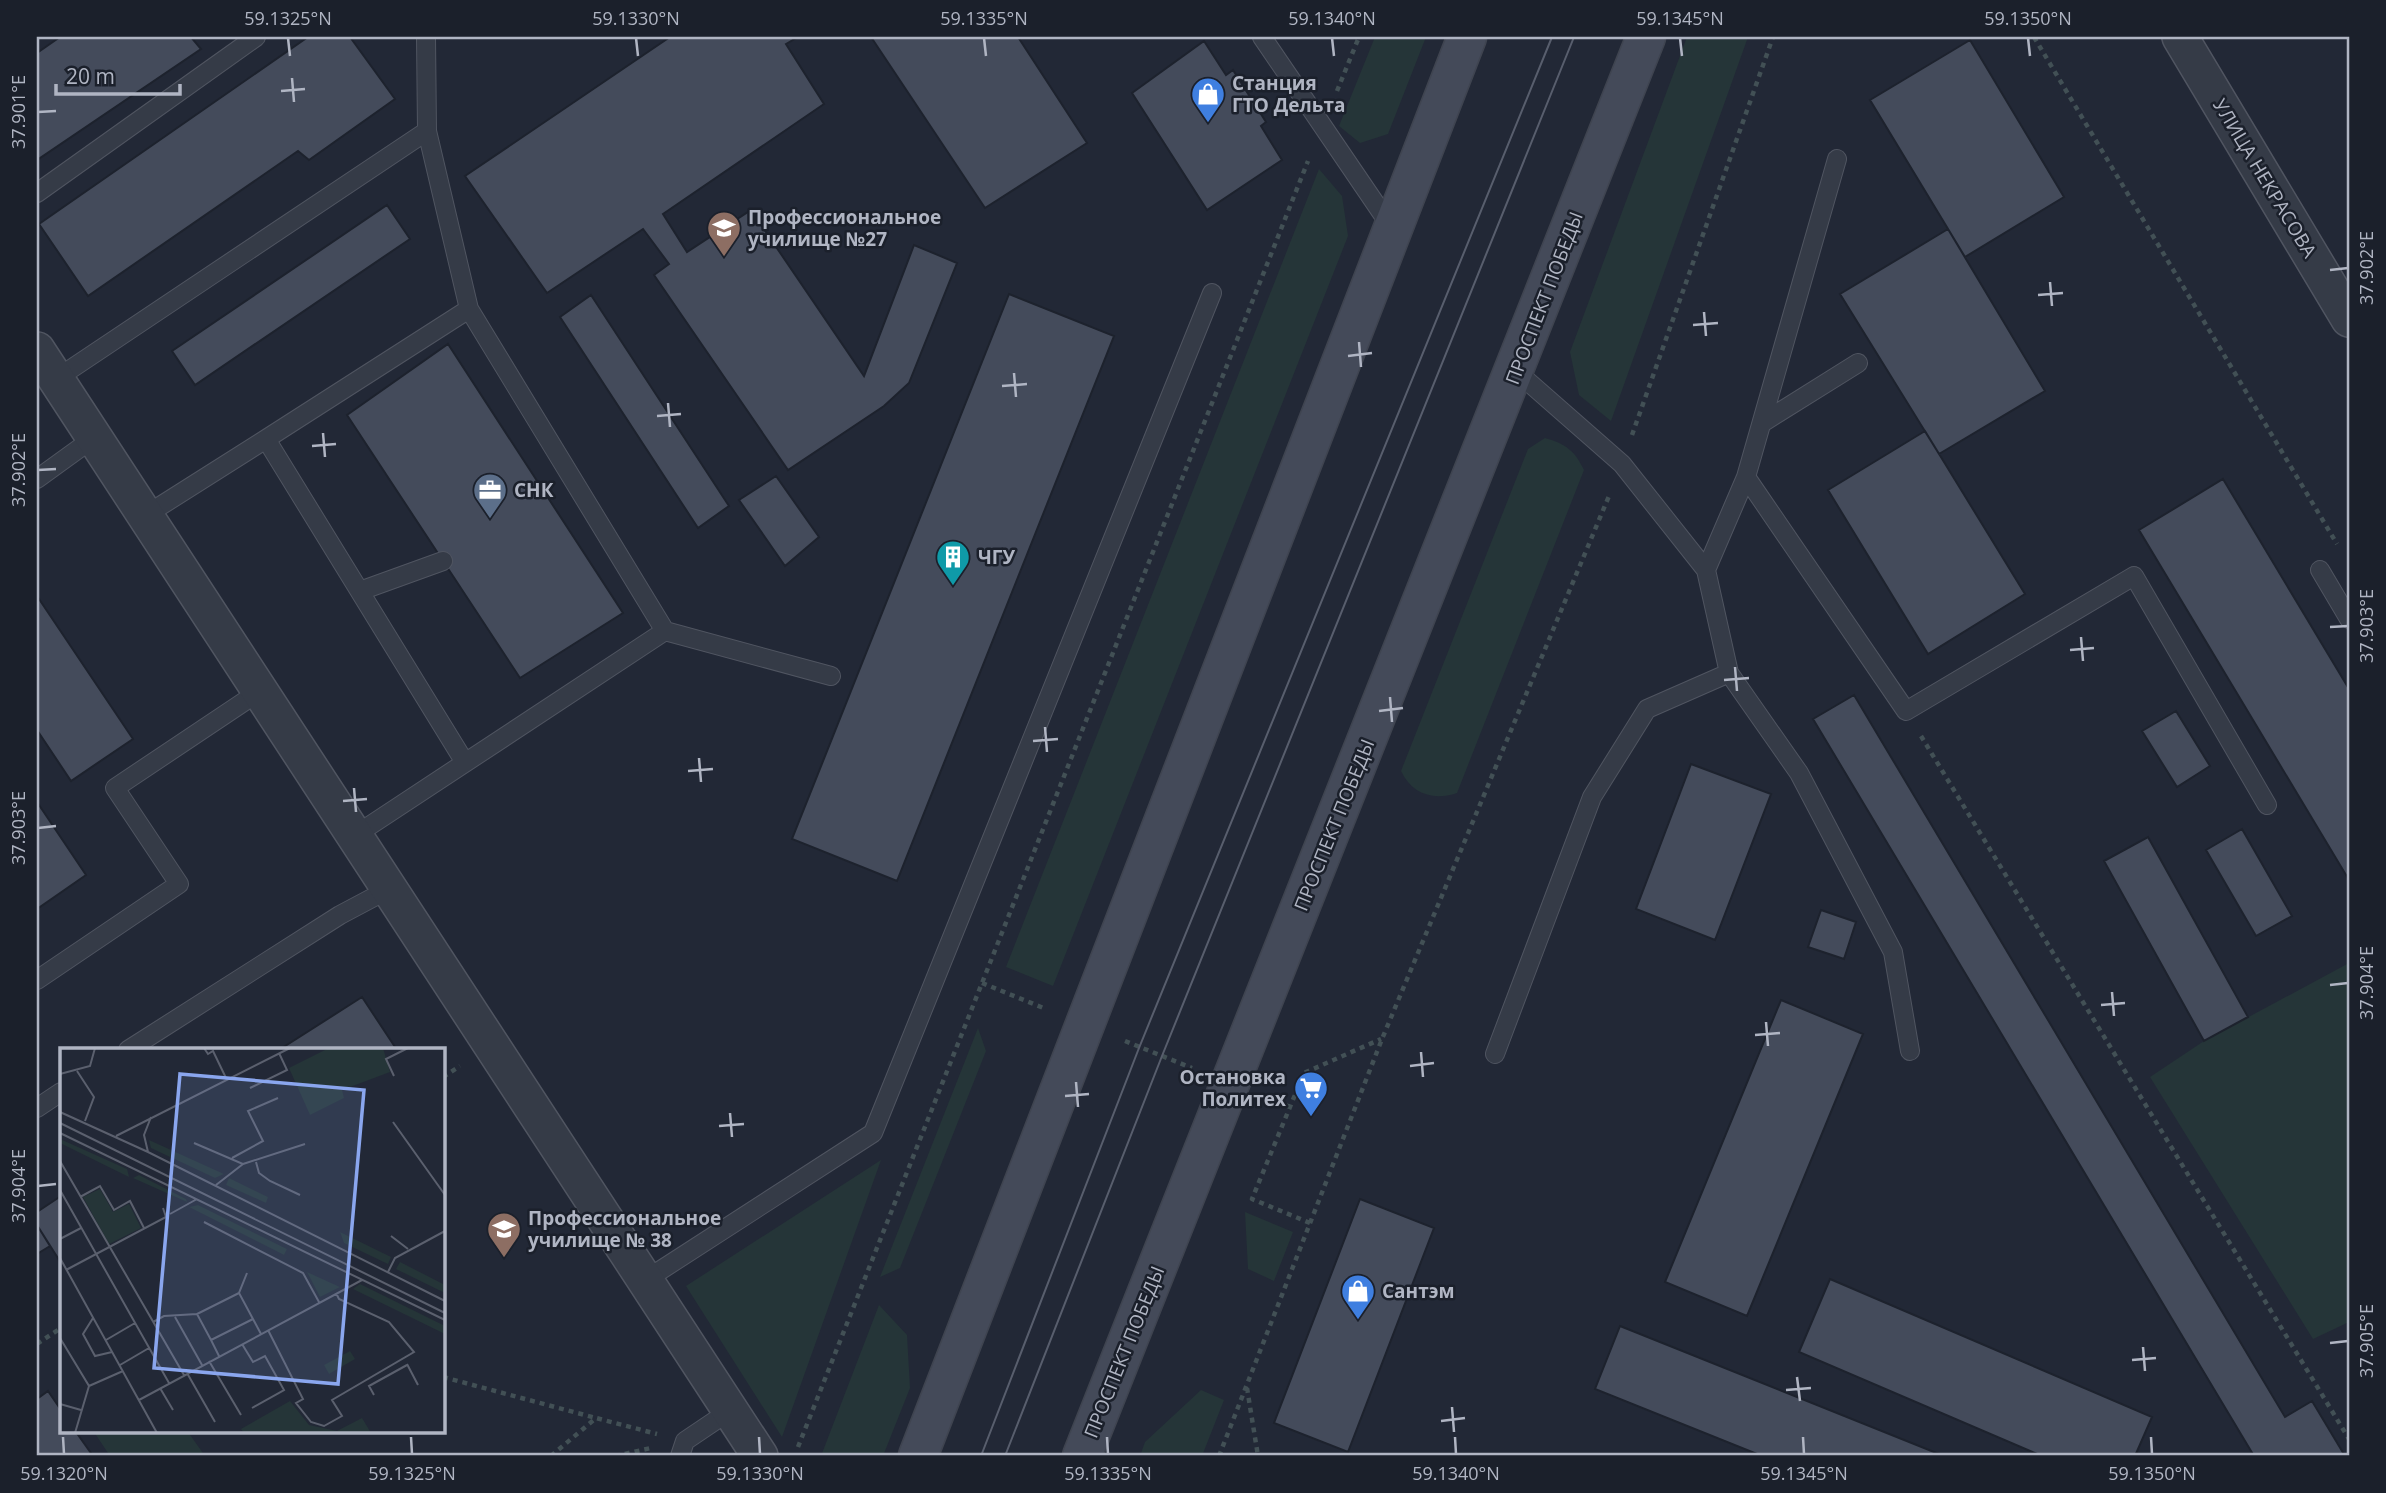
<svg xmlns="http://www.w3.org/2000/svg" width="2386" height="1493" font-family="'Open Sans',sans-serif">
<rect width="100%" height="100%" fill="#222836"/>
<path fill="#253538" d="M 1375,37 L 1426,37 L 1388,134 L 1360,143 L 1339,126 Z
M 1687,37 L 1748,37 L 1611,421 L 1579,395 L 1570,352 Z
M 1319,169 L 1342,196 L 1348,236 L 1053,986 L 1006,967 Z
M 1545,438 C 1566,444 1575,451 1584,470 L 1457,793 C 1433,801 1412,794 1401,771 L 1528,449 Z
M 2349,963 L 2349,1322 L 2313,1339 L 2150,1077 L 2204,1041 Z
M 978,1028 L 986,1051 L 900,1268 L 880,1277 Z
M 881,1160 L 782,1437 L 686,1286 Z
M 1245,1212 L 1293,1232 L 1274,1281 L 1248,1269 Z
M 879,1305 L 907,1335 L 910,1388 L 883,1456 L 821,1456 Z
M 1201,1390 L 1224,1400 L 1202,1456 L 1140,1456 L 1145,1442 Z
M 94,1432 L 188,1432 L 205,1456 L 110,1456 Z"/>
<path fill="#444b5b" stroke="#1d222d" stroke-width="2" d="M 60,37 L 191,37 L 201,49 L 37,160 L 37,53 Z
M 308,37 L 350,37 L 395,99 L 309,160 L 298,151 L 88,296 L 39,224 Z
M 670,37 L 798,37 L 786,44 L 824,104 L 663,214 L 687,252 L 751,210 L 864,376 L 914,245 L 957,263 L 909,383 L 884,406 L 788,470 L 654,275 L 669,264 L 643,229 L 547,293 L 465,176 Z
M 871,37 L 1018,37 L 1087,143 L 985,208 Z
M 1970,40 L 2064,197 L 1965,257 L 1870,100 Z
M 1204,41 L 1226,75 L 1233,70 L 1266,122 L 1261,126 L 1282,160 L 1207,210 L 1132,93 Z
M 387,205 L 410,239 L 195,385 L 172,351 Z
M 1948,229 L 2045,391 L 1939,454 L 1840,294 Z
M 1009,294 L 1114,336 L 897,881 L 792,839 Z
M 591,295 L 729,506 L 698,528 L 560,317 Z
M 448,344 L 623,613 L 520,678 L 347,415 Z
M 1925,431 L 2025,594 L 1928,654 L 1828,490 Z
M 776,476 L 819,537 L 785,566 L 739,500 Z
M 2223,479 L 2349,689 L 2349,880 L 2139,530 Z
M 37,596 L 133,739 L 71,781 L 37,730 Z
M 1854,695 L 2285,1417 L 2312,1401 L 2345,1456 L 2254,1456 L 1813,719 Z
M 2176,711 L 2210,766 L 2177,787 L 2142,731 Z
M 1691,764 L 1771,794 L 1715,940 L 1636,909 Z
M 37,802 L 86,875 L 37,909 Z
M 2242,829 L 2292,916 L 2256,936 L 2206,850 Z
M 2148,837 L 2248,1017 L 2204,1041 L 2104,861 Z
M 1821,910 L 1856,922 L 1844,959 L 1808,947 Z
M 362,997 L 397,1050 L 279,1050 Z
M 1781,1000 L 1863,1034 L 1747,1316 L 1665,1282 Z
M 61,1196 L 61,1263 L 37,1225 L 37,1212 Z
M 1360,1199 L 1434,1228 L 1348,1452 L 1274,1423 Z
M 37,1225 L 50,1246 L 37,1254 Z
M 1830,1279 L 2152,1417 L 2135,1456 L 2042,1456 L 1799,1352 Z
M 1620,1326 L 1944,1456 L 1762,1456 L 1595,1389 Z
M 48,1391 L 61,1410 L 61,1432 L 76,1432 L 93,1456 L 37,1456 L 37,1399 Z"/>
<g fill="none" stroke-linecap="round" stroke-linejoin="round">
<g stroke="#505561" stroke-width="20">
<path id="service" d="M 426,37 L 427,131 L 469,309
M 1262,37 L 1392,228
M 37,193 L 256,37
M 1516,371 L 1622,464 L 1706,570 L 1746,477 L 1837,159
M 56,379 L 427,131
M 1762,423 L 1858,363
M 266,439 L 469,309 L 665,631
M 1746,477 L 1906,711 L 2134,576 L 2267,805
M 37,479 L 95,437
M 146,515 L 266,439 L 464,761
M 1706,570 L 1729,673 L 1799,773 L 1893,952 L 1910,1051
M 2320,570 L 2349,619
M 360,591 L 443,561
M 354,836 L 665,631 L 831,676
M 37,980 L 179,884 L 115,788 L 260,691
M 128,1050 L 340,915 L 389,889
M 1495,1054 L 1592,797 L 1647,709 L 1729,673
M 37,1108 L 61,1092
M 647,1279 L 873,1133 L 1212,293
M 680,1456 L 685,1441 L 731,1410"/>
</g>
<g stroke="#505561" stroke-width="38">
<path id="minor" d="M 2180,37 L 2349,319
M 37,350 L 760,1456"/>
</g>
<g stroke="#3f4450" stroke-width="41">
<path id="secondary" d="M 918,1456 L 1467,37
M 1082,1456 L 1646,37"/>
</g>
<path stroke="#425055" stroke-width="4.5" stroke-dasharray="5 5" stroke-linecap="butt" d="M 2034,37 L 2337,544
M 1337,91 L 1359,37
M 1632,435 L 1773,37
M 1921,736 L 2349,1439
M 982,983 L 1046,1009
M 1125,1041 L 1192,1068
M 443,1077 L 460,1066
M 1266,1097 L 1290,1107
M 1310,1223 L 1252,1199 L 1304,1073 L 1381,1039
M 37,1344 L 61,1328
M 443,1377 L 596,1418
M 1247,1388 L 1258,1456
M 798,1447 L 1308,161
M 551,1456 L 596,1418 L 657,1434
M 615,1456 L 651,1448
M 1219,1456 L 1382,1039 L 1609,496"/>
<use href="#service" stroke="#353b47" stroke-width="18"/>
<use href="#minor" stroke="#353b47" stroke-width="35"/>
<use href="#secondary" stroke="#444a59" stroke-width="38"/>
<path stroke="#585e6d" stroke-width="2" d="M 981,1456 L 1139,1048 L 1552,37
M 1005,1456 L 1162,1056 L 1574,37"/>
</g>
<path fill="none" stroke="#b0b5c3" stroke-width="2.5" d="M 288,38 L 290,56M 636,38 L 638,56M 984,38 L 986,56M 1332,38 L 1334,56M 1680,38 L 1682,56M 2028,38 L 2030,56M 292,78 L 294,102M 281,91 L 305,89M 38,112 L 56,111M 2330,270 L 2348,268M 2050,282 L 2052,306M 2038,295 L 2063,293M 1704,312 L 1706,336M 1693,325 L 1718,323M 1359,342 L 1361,367M 1348,356 L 1372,353M 1014,373 L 1016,397M 1002,386 L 1027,384M 668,403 L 670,427M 657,416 L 681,414M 323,433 L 325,457M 312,446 L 336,444M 38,470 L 56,469M 2330,627 L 2348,626M 2081,637 L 2083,661M 2070,650 L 2094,648M 1735,667 L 1737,691M 1724,680 L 1749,678M 1390,697 L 1392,722M 1379,711 L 1403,708M 1045,727 L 1047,752M 1033,741 L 1058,739M 699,758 L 701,782M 688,771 L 713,769M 354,788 L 356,812M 343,801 L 367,799M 38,828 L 56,826M 2330,985 L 2348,983M 2112,992 L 2114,1016M 2101,1005 L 2125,1003M 1766,1022 L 1768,1046M 1755,1035 L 1780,1033M 1421,1052 L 1423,1077M 1410,1066 L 1434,1063M 1076,1082 L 1078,1107M 1065,1096 L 1089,1094M 730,1113 L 732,1137M 719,1126 L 744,1124M 38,1186 L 56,1184M 2330,1343 L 2348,1341M 2143,1347 L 2145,1371M 2132,1360 L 2156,1358M 1797,1377 L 1800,1401M 1786,1390 L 1811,1388M 1452,1407 L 1454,1432M 1441,1421 L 1465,1418M 63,1437 L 64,1454M 411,1437 L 412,1454M 759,1437 L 760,1454M 1107,1437 L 1108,1454M 1455,1437 L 1456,1454M 1803,1437 L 1804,1454M 2151,1437 L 2152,1454"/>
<defs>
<g id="shop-pin" transform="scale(1.75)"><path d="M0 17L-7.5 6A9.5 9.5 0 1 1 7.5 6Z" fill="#3f7fe0" stroke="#1b202b"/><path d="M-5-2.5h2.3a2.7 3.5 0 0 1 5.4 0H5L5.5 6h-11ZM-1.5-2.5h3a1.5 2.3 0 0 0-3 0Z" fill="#fff"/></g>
<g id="university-pin" transform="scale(1.75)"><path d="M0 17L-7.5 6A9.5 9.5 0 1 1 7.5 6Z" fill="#8d6e63" stroke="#1b202b"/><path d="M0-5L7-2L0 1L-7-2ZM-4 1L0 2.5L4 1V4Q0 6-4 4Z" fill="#fff"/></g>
<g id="office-pin" transform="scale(1.75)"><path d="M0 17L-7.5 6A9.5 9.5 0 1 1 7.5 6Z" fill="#5c6f8a" stroke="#1b202b"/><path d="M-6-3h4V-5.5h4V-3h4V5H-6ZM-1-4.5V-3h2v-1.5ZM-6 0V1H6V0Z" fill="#fff"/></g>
<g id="building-pin" transform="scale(1.75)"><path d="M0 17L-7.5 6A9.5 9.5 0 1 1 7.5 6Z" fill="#0f9aa8" stroke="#1b202b"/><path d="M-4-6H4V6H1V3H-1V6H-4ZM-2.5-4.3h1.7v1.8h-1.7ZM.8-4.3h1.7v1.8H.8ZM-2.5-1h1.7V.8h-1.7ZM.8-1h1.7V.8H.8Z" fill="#fff"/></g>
<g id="supermarket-pin" transform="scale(1.75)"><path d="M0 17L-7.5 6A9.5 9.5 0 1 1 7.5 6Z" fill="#3f7fe0" stroke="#1b202b"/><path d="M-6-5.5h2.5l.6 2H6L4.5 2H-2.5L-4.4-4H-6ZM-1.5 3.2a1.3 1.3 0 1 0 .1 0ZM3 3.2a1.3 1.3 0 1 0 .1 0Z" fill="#fff"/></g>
</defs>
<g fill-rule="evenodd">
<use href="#shop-pin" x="1208" y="94"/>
<use href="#university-pin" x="724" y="228"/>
<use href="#office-pin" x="490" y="490"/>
<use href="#building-pin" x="953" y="557"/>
<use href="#supermarket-pin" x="1311" y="1088"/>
<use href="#university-pin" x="504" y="1229"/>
<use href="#shop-pin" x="1358" y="1291"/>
</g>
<g text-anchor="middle" stroke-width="5" stroke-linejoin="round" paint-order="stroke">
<g font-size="19" font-weight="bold" fill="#b0b5c3" stroke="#1b202b" text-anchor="start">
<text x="1232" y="90">Станция<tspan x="1232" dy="22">ГТО Дельта</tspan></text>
<text x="748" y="224">Профессиональное<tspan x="748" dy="22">училище №27</tspan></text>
<text x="514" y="497">СНК</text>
<text x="978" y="564">ЧГУ</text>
<text x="1286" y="1084" text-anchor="end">Остановка<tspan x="1286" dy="22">Политех</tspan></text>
<text x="528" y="1225">Профессиональное<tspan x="528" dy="22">училище № 38</tspan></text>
<text x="1382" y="1298">Сантэм</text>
</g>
<g font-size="19" fill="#b0b5c3" stroke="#1b202b">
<text transform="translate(2265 178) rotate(59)" y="7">УЛИЦА НЕКРАСОВА</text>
<text transform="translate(1544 298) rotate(-69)" y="7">ПРОСПЕКТ ПОБЕДЫ</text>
<text transform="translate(1334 825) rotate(-68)" y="7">ПРОСПЕКТ ПОБЕДЫ</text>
<text transform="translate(1124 1352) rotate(-68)" y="7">ПРОСПЕКТ ПОБЕДЫ</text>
</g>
</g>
<g transform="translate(60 1048)">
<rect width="385" height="385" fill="#222836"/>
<path d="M 269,0 L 323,0 L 330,24 L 282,42 L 284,50 L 250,67 L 229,20 ZM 0,91 L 67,121 L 69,129 L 0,95 ZM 89,92 L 164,126 L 155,130 L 91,100 ZM 79,127 L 126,151 L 127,154 L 73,130 ZM 169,130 L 208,149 L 206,155 L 166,137 ZM 40,141 L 53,164 L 69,156 L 81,180 L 49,196 L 23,149 ZM 138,157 L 227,201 L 224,207 L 129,159 ZM 280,184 L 331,209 L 328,216 L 284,195 ZM 340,214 L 385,237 L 385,245 L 336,221 ZM 247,224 L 280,239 L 260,249 ZM 300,236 L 385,278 L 385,286 L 293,241 ZM 290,303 L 295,311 L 269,326 L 264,317 ZM 230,353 L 249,377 L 277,383 L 302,370 L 311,385 L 184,385 L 181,381 Z" fill="#253538"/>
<path fill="none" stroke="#5b606e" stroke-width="2" d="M 144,0 L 148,6 L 153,3 L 166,30M 17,23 L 34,49 L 25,73M 0,26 L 30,18 L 35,0M 334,28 L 326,11 L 348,0M 190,40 L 227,22 L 219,5M 0,64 L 88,104 L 385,253M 333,74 L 385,147M 0,75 L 385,265M 0,85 L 385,272M 56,88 L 230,0M 134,95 L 183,116 L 156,137M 88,104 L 84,87 L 91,69M 172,110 L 203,93 L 188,63 L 218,50M 0,113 L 124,327M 196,114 L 199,125 L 210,133 L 240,147M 183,116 L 245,96M 0,142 L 109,335M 20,149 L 40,138 L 54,162 L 70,153 L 84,180M 110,166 L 137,151M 144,174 L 243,225 L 259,254M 331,188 L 348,201M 0,191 L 21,180M 0,210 L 97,385M 6,222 L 106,169 L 103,160M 328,224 L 335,210 L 385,183M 187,225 L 179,245 L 201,286M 115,269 L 142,317M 33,270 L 23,286 L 35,308 L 52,304M 93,274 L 104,268 L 137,266M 208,282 L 243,351 L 236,355 L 251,374 L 264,378 L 282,368 L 272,352 L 354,304 L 329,274 L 279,251 L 276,245M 0,290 L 29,338 L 15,385M 46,292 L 75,275M 151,292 L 137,266 L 179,245M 182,296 L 193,314 L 205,308 L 224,342 L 192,360M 159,308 L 151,292 L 193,271M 149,313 L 181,367M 347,316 L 358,337M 60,317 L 89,300M 127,325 L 155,374M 29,338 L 63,323M 100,340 L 113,362M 314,347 L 309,338 L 347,317M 79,352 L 302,232M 0,356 L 21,362"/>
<path fill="#8aa6ee" fill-opacity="0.15" stroke="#8aa6ee" stroke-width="3.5" d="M 120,26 L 304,42 L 278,336 L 94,320 Z"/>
<rect width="385" height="385" fill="none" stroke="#b0b5c3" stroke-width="3.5"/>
</g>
<rect width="2386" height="1493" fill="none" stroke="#1b202b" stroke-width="77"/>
<path d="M56 84v10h124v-10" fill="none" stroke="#b0b5c3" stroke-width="3.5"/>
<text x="66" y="84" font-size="21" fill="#b0b5c3" stroke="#1b202b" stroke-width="5" paint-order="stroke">20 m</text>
<rect x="38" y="38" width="2310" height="1416" fill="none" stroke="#b0b5c3" stroke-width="2.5"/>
<g font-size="18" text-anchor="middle" fill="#b0b5c3">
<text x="288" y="25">59.1325°N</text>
<text x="636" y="25">59.1330°N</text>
<text x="984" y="25">59.1335°N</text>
<text x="1332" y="25">59.1340°N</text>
<text x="1680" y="25">59.1345°N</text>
<text x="2028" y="25">59.1350°N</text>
<text transform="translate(19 112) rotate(-90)" y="6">37.901°E</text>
<text transform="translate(2367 268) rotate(-90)" y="6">37.902°E</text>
<text transform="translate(19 470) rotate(-90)" y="6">37.902°E</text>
<text transform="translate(2367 626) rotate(-90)" y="6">37.903°E</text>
<text transform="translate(19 828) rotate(-90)" y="6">37.903°E</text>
<text transform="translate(2367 983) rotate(-90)" y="6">37.904°E</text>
<text transform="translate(19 1186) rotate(-90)" y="6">37.904°E</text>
<text transform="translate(2367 1341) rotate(-90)" y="6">37.905°E</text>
<text x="64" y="1480">59.1320°N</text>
<text x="412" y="1480">59.1325°N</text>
<text x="760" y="1480">59.1330°N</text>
<text x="1108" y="1480">59.1335°N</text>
<text x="1456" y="1480">59.1340°N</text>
<text x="1804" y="1480">59.1345°N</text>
<text x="2152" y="1480">59.1350°N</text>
</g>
</svg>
